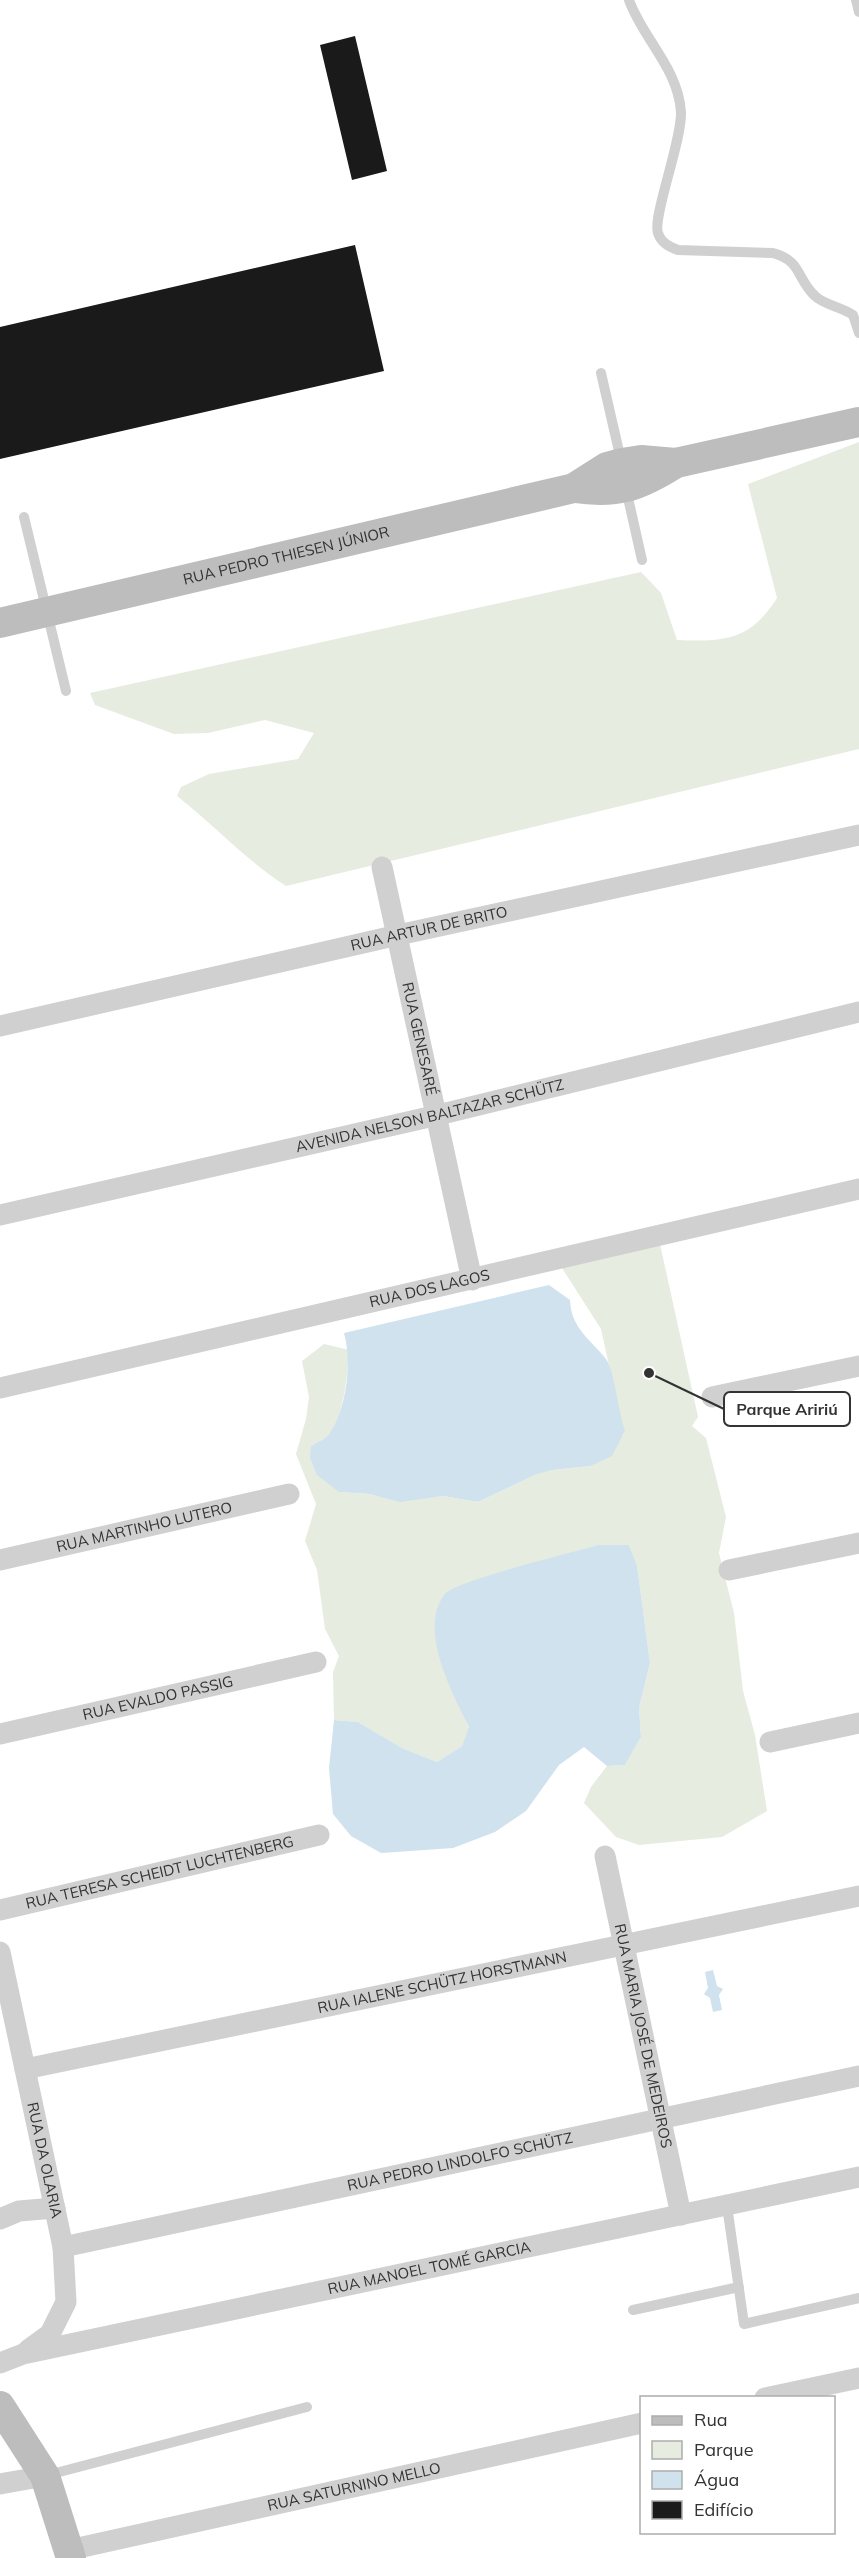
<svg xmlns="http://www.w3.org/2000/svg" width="859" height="2558" font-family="Mulish,sans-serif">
<rect width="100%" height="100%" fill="#fff"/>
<path fill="#e6ecdf" d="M 859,442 L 859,749 L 286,886 C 246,860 214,825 177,796 L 181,787 L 209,774 L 298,759 L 314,733 L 265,720 L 208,733 L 174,734 L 95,705 L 90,693 L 641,572 L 661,593 L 677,640 C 724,642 750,641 777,598 L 748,484 Z
M 660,1244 L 698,1417 L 692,1426 L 706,1438 L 726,1517 L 719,1553 L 734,1613 L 743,1691 L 755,1735 L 767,1811 L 722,1837 L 639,1845 L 616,1837 L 584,1803 L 591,1787 L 607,1766 L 625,1765 L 641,1737 L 639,1708 L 650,1663 L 637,1565 L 629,1545 L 598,1545 L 468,1583 L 461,1710 L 469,1728 L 462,1746 L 437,1762 L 402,1748 L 358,1722 L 334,1720 L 333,1672 L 339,1656 L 325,1629 L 317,1570 L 305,1541 L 316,1504 L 296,1454 L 306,1419 L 309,1397 L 302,1361 L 324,1344 L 349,1350 C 347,1376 345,1409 331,1432 C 327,1438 317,1442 311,1446 L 339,1492 L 370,1494 L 400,1501 L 443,1496 L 478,1502 L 535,1475 L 552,1470 L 590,1466 L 624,1434 L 601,1329 L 562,1268 Z"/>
<path fill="#cfe2ee" d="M 549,1285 L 570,1300 C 571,1328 590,1339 606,1359 C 614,1369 619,1414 625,1431 L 612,1456 L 590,1466 L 552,1470 L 535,1475 L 478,1502 L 443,1496 L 400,1502 L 370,1494 L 339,1492 L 317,1475 L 310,1458 L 311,1446 C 317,1442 327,1438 330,1433 C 347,1406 352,1362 344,1333 Z
M 598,1545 L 629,1545 L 637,1565 L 650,1663 L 639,1708 L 641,1737 L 625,1765 L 607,1766 L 584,1747 L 559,1765 L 526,1811 L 495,1832 L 453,1848 L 381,1853 L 351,1836 L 333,1814 L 329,1768 L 334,1720 L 358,1722 L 402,1748 L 437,1762 L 462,1746 L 469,1727 C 453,1694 417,1629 445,1594 C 455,1581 574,1552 598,1545 Z
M 713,1970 L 717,1986 L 723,1989 L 719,1995 L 722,2010 L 713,2012 L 710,1998 L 704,1994 L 708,1988 L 705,1972 Z"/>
<path fill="#1a1a1a" d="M 355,36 L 387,171 L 352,180 L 320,45 Z
M 355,245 L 384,371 L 0,459 L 0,327 Z"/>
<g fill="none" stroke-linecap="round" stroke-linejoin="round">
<path stroke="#d0d0d0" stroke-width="10" d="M 629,0 C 643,39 678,68 681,112 C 682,141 652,218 658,233 C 661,243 670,247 678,250 L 773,253 C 802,261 796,278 815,296 C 824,305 842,307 853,315 L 859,333
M 856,0 L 859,12
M 601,373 L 621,460
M 626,489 L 642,560
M 24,517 L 66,691
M 727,2206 L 744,2324 L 859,2298
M 633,2310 L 739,2287
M 48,2475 L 307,2407"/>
<g stroke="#d0d0d0" stroke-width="21">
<path id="s1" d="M 382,867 L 472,1280"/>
<path id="s2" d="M 0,1026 L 398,935 L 859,835"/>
<path id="s3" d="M 0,1215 L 438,1115 L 859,1012"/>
<path id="s4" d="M 0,1388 L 859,1189"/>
<path d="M 712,1397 L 859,1366"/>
<path id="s5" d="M 0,1560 L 289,1494"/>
<path d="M 729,1570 L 859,1543"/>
<path id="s6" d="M 0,1734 L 316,1662"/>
<path d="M 770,1742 L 859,1723"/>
<path id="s7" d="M 605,1856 L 681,2215"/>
<path id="s8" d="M 0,1910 L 319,1835"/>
<path id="s9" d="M 0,1952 L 63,2247 L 66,2302 L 50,2334 L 28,2350"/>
<path id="s10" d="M 25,2069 L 859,1896"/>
<path d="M 0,2219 L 19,2211 L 55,2208"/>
<path id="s11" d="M 63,2247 L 859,2076"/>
<path id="s12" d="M 0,2363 L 23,2354 L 859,2177"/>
<path d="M 765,2398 L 859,2378"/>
<path d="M 0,2484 L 45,2476"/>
<path id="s13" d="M 69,2550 L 642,2423"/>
</g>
<g stroke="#bdbdbd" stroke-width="30">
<path d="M 574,488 C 618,494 638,487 676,463"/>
<path id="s14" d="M 0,623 L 574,488 L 607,467 L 622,463 L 641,460 L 676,463 L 859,422"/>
<path d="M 0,2406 L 45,2476 L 71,2558"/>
</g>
</g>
<g text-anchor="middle" stroke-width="6" stroke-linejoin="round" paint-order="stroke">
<g font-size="15" fill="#333" stroke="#fff">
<text dy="5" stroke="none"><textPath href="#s14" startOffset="294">RUA PEDRO THIESEN JÚNIOR</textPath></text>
<text dy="5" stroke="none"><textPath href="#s2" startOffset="440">RUA ARTUR DE BRITO</textPath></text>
<text dy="5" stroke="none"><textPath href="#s1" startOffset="176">RUA GENESARÉ</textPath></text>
<text dy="5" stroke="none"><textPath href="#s3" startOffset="441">AVENIDA NELSON BALTAZAR SCHÜTZ</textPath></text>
<text dy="5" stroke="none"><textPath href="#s4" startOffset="441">RUA DOS LAGOS</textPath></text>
<text dy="5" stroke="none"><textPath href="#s5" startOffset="148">RUA MARTINHO LUTERO</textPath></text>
<text dy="5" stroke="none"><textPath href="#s6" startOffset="162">RUA EVALDO PASSIG</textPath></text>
<text dy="5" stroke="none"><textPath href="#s8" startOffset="164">RUA TERESA SCHEIDT LUCHTENBERG</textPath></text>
<text dy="5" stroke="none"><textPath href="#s10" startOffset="426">RUA IALENE SCHÜTZ HORSTMANN</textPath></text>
<text dy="5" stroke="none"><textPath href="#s7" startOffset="184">RUA MARIA JOSÉ DE MEDEIROS</textPath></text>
<text dy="5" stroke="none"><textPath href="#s9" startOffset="213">RUA DA OLARIA</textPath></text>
<text dy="5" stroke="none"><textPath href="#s11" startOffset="406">RUA PEDRO LINDOLFO SCHÜTZ</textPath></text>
<text dy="5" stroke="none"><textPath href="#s12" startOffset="440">RUA MANOEL TOMÉ GARCIA</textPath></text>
<text dy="5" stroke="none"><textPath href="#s13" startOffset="292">RUA SATURNINO MELLO</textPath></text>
</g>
</g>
<path fill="none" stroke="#333" stroke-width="2" d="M649 1373L724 1409"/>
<circle fill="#333" stroke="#fff" stroke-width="2" cx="649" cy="1373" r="6"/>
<rect fill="#fff" stroke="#333" stroke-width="2" x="724" y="1392" width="126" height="34" rx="6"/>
<g font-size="16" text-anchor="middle" font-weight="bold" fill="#333">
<text x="787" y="1415">Parque Aririú</text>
</g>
<rect x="640" y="2396" width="195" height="138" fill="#ffffff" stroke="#adadad" stroke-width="1.5"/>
<rect x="652" y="2416" width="30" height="9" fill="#bdbdbd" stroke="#adadad" stroke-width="1.5"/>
<text x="694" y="2426" font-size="18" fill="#333333">Rua</text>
<rect x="652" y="2441" width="30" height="18" fill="#e6ecdf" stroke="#adadad" stroke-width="1.5"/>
<text x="694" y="2456" font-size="18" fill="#333333">Parque</text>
<rect x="652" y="2471" width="30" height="18" fill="#cfe2ee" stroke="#adadad" stroke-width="1.5"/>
<text x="694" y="2486" font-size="18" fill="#333333">Água</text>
<rect x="652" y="2501" width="30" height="18" fill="#1a1a1a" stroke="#adadad" stroke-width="1.5"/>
<text x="694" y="2516" font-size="18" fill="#333333">Edifício</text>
</svg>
